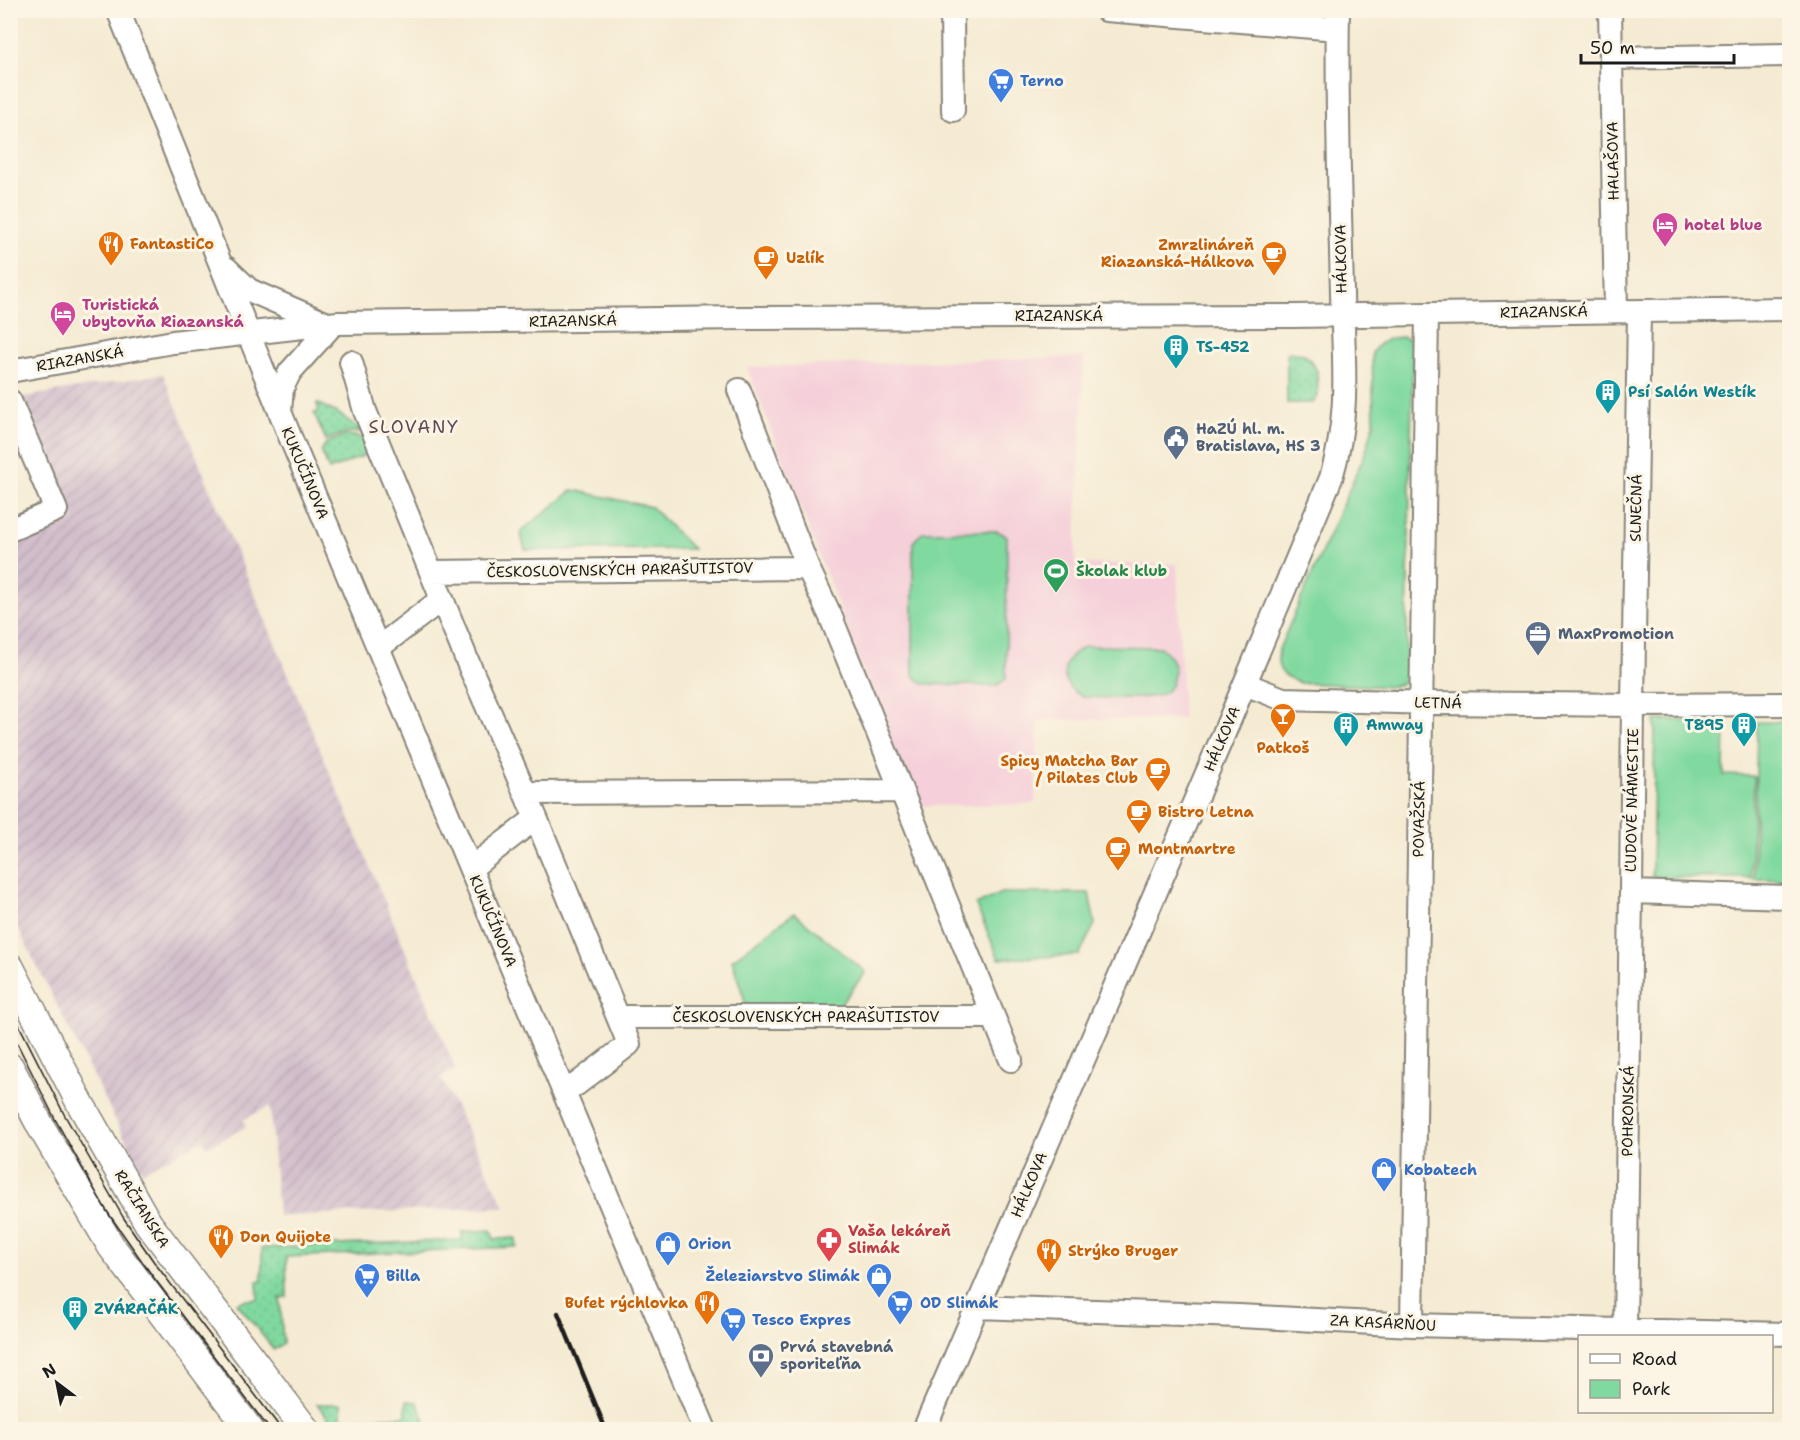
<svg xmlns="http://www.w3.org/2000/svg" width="1800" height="1440" font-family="'Shantell Sans',sans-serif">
<defs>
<pattern id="industrial-furrows" width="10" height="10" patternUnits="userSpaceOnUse" patternTransform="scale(1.5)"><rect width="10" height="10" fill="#d1bdcb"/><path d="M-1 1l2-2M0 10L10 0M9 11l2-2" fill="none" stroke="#b3a2ae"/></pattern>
<pattern id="grass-dots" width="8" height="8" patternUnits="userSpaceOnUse" patternTransform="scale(1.5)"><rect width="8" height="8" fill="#80d99f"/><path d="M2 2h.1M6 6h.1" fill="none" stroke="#6eba88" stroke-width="1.8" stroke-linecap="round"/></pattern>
</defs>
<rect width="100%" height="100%" fill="#fcf5e5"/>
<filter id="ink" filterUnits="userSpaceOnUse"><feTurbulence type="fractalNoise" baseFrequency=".0167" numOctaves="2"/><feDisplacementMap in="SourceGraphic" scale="12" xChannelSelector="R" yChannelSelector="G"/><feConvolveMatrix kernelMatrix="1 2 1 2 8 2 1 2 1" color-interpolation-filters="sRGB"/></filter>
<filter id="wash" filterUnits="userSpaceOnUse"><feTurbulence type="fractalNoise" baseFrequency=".008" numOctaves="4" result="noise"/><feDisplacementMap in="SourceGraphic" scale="24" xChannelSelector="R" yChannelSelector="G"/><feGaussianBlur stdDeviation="1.35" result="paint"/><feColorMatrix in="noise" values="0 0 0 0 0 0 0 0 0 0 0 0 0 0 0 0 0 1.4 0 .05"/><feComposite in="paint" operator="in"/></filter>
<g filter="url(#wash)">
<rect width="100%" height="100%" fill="#f5ebd3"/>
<path fill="#f5cfd9" d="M 1084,357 L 1075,564 L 1177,564 L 1183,719 L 1038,720 L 1035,804 L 915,806 L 747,367 Z"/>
<path fill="url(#industrial-furrows)" d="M 163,374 L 212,494 L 456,1070 L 441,1077 L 505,1207 L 278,1216 L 270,1106 L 243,1120 L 246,1127 L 207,1147 L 203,1140 L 142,1172 L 11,915 L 11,547 L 74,519 L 23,397 Z"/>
<path fill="url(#grass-dots)" stroke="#4e7a5e" stroke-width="1.5" d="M 1287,352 L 1304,354 L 1311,361 L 1317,371 L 1318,396 L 1313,403 L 1287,403 Z
M 317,403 L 339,414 L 364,432 L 348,432 L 326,440 L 314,413 L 317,413 L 319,408 L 317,406 Z
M 347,435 L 369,438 L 373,452 L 329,470 L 321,451 L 326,443 Z
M 491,1230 L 494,1239 L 516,1238 L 517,1247 L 286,1257 L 287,1297 L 280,1298 L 283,1343 L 274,1350 L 237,1303 L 245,1300 L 258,1299 L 257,1281 L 262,1281 L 262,1248 L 462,1240 L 462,1232 Z
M 406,1401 L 417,1402 L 425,1420 L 419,1429 L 337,1429 L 317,1404 L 341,1404 L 341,1419 L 406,1416 Z"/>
<path fill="#80d99f" stroke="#4e7a5e" stroke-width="1.5" d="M 1403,337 L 1409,339 L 1413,348 L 1406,674 L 1401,684 L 1394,687 L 1301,683 C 1282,677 1275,670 1279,649 L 1366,451 L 1374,423 L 1372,353 C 1380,340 1389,338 1403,337 Z
M 573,490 L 651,507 L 693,549 L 525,550 L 520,532 Z
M 997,531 L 1007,536 L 1006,679 L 996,686 L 923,684 L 913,675 L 913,542 L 923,532 Z
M 1086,646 L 1160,647 C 1169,654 1176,662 1174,674 C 1173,681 1172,686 1167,691 C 1154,702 1101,697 1083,697 C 1056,683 1060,658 1086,646 Z
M 1655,720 L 1725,721 L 1724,775 L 1754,776 L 1751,878 L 1652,877 Z
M 1757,722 L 1789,722 L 1789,880 L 1754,879 Z
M 1001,893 L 1089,893 L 1095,924 L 1079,955 L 999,959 L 976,905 Z
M 794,913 L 866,972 L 835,1011 L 748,1011 L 732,960 Z"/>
</g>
<g filter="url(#ink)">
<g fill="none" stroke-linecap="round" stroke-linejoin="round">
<g stroke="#888478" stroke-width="26">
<path id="minor" d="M 118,10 L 291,439 L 705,1430
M 952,10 L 953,110
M 1106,10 L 1337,29
M 1610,10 L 1616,311
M 1611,58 L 1790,55
M 226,268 L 249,290 L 325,323
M 351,362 L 365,411 L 442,599 L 378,648
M 10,371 L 173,342 L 338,323 L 744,318 L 1293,316 L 1790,309
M 739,390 L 808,568 L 830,615 L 1011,1060
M 10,401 L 56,510 L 10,530
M 280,411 L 282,388 L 290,372 L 333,324
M 431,572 L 808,568
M 442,599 L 469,665 L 536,818 L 471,868
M 1245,684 L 1283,699 L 1434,703 L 1633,705 L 1639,311
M 1790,704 L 1633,705 L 1631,892 L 1790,897
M 526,793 L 901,791
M 536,818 L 629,1044 L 577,1084 L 564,1091
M 619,1017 L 993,1017
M 977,1307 L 1239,1316 L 1412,1325 L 1790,1334
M 1412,1325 L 1427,314
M 1625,1331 L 1631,892
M 924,1430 L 1222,738 L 1331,478 C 1351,411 1343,360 1342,293 C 1340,199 1336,104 1338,10"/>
</g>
<g stroke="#888478" stroke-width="30">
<path id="major" d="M 10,967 L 80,1103 L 148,1223 L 306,1430
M 10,1067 L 41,1127 L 111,1246 L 250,1430"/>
</g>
<use href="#minor" stroke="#fff" stroke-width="22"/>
<use href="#major" stroke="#fff" stroke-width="27"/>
<path stroke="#1c1c1c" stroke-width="1.5" d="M 10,1007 L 64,1114 L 123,1217 L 154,1262 L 282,1430
M 10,1029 L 55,1119 L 106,1210 L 151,1274 L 270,1430"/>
<path stroke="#1c1c1c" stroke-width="4.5" d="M 558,1313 L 606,1430"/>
</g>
</g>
<defs>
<g id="supermarket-pin" transform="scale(1.35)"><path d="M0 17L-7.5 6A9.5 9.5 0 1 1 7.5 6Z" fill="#3f7fe0" stroke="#fcf5e5"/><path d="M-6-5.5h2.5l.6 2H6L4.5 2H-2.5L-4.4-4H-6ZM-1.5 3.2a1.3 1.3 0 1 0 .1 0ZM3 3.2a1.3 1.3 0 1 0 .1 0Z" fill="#fff"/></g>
<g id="hotel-pin" transform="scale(1.35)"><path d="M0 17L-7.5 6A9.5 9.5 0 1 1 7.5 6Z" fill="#d1479c" stroke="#fcf5e5"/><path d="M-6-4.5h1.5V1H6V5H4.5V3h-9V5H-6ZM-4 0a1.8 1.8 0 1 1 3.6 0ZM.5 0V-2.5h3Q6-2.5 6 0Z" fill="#fff"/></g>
<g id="restaurant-pin" transform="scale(1.35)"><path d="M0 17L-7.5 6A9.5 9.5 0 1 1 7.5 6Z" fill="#e8710a" stroke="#fcf5e5"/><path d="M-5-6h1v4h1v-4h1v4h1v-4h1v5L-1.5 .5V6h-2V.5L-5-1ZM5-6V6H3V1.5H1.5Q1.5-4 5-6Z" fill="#fff"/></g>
<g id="cafe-pin" transform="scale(1.35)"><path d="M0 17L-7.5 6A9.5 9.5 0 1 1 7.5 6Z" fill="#e8710a" stroke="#fcf5e5"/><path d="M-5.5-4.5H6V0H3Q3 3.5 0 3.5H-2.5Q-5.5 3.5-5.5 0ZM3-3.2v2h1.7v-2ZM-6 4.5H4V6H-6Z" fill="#fff"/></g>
<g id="building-pin" transform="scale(1.35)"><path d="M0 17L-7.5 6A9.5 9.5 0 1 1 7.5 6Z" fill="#0f9aa8" stroke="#fcf5e5"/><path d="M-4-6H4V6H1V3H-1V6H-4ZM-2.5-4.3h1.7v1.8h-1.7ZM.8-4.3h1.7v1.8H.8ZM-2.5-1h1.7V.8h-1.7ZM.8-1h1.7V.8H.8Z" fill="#fff"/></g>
<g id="civic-pin" transform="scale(1.35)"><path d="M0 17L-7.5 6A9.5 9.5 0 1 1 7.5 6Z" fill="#5c6f8a" stroke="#fcf5e5"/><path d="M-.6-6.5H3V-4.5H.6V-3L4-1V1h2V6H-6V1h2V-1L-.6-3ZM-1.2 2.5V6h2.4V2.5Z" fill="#fff"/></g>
<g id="stadium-pin" transform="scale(1.35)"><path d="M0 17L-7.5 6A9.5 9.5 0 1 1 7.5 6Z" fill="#2e9e5b" stroke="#fcf5e5"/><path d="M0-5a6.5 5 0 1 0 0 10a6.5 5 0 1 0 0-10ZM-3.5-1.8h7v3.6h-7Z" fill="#fff"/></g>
<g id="office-pin" transform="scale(1.35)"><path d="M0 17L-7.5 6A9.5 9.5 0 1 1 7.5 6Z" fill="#5c6f8a" stroke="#fcf5e5"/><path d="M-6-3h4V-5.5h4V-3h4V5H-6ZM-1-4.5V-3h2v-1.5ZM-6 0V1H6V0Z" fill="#fff"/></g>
<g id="bar-pin" transform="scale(1.35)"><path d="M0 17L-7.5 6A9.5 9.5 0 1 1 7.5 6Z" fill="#e8710a" stroke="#fcf5e5"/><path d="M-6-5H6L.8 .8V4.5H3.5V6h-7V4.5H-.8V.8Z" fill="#fff"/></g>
<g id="shop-pin" transform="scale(1.35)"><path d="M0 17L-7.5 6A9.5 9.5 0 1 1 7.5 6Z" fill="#3f7fe0" stroke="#fcf5e5"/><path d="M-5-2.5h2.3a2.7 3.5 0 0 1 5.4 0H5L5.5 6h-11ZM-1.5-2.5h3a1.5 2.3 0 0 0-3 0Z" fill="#fff"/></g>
<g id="pharmacy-pin" transform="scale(1.35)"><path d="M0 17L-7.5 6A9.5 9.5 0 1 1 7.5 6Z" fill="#e0444e" stroke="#fcf5e5"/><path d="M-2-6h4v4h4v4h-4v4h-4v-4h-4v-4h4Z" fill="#fff"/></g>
<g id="bank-pin" transform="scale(1.35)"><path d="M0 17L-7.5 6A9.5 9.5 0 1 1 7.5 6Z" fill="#5c6f8a" stroke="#fcf5e5"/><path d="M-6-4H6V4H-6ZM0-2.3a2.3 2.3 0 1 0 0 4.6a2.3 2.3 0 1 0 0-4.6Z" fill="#fff"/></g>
</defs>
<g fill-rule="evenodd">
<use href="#supermarket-pin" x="1001" y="81"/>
<use href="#hotel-pin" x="1665" y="225"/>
<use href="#restaurant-pin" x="111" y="244"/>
<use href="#cafe-pin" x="1274" y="254"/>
<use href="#cafe-pin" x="766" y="258"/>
<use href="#hotel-pin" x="63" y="314"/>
<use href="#building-pin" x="1176" y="347"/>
<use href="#building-pin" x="1608" y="392"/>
<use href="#civic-pin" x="1176" y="438"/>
<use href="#stadium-pin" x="1056" y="571"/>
<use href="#office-pin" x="1538" y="634"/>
<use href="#bar-pin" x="1283" y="716"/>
<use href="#building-pin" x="1346" y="725"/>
<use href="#building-pin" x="1744" y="725"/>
<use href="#cafe-pin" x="1158" y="770"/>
<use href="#cafe-pin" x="1139" y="812"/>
<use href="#cafe-pin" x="1118" y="849"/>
<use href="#shop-pin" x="1384" y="1170"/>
<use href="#restaurant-pin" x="221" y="1237"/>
<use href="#pharmacy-pin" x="829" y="1240"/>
<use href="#shop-pin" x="668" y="1244"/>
<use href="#restaurant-pin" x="1049" y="1251"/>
<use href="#supermarket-pin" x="367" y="1276"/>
<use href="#shop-pin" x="879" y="1276"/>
<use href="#restaurant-pin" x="707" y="1303"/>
<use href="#supermarket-pin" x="900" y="1303"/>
<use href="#building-pin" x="75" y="1309"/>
<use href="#supermarket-pin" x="733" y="1320"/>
<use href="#bank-pin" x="761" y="1356"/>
</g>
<g text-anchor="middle" stroke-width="6" stroke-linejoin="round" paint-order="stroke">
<g font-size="15" font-weight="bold" fill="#366cbe" stroke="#fcf5e5" text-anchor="start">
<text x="1020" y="86">Terno</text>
<text x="1404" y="1175">Kobatech</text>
<text x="688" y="1249">Orion</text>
<text x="386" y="1281">Billa</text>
<text x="860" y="1281" text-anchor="end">Železiarstvo Slimák</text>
<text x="920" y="1308">OD Slimák</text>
<text x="752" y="1325">Tesco Expres</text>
</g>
<g font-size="15" fill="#1c1c1c" stroke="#fcf5e5">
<text transform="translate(1613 161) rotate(-91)" y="5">HALAŠOVA</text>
<text transform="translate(1341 259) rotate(-91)" y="5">HÁLKOVA</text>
<text transform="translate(1544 312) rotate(-1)" y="5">RIAZANSKÁ</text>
<text x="1059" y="321">RIAZANSKÁ</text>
<text transform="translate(573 321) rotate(-1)" y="5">RIAZANSKÁ</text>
<text transform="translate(80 359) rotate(-10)" y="5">RIAZANSKÁ</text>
<text transform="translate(305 473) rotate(67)" y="5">KUKUČÍNOVA</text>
<text transform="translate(1636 508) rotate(-89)" y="5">SLNEČNÁ</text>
<text transform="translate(620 570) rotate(-1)" y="5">ČESKOSLOVENSKÝCH PARAŠUTISTOV</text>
<text transform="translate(1438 703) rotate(1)" y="5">LETNÁ</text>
<text transform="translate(1222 739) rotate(-67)" y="5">HÁLKOVA</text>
<text transform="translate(1632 800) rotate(-89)" y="5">ĽUDOVÉ NÁMESTIE</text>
<text transform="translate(1419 819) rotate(-89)" y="5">POVAŽSKÁ</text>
<text transform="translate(493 921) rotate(67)" y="5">KUKUČÍNOVA</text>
<text x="806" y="1022">ČESKOSLOVENSKÝCH PARAŠUTISTOV</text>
<text transform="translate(1628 1111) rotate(-89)" y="5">POHRONSKÁ</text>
<text transform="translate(1029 1185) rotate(-67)" y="5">HÁLKOVA</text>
<text transform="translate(142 1209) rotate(58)" y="5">RAČIANSKA</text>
<text transform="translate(1383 1323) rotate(3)" y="5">ZA KASÁRŇOU</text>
</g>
<g font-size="15" font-weight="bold" fill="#b23c85" stroke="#fcf5e5" text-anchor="start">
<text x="1684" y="230">hotel blue</text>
<text x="82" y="310">Turistická<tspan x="82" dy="17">ubytovňa Riazanská</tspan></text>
</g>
<g font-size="15" font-weight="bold" fill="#c56008" stroke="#fcf5e5" text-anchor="start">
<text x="130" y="249">FantastiCo</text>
<text x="1254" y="250" text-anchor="end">Zmrzlináreň<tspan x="1254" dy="17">Riazanská-Hálkova</tspan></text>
<text x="786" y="263">Uzlík</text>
<text x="1283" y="753" text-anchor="middle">Patkoš</text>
<text x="1138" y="766" text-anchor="end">Spicy Matcha Bar<tspan x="1138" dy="17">/ Pilates Club</tspan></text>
<text x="1158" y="817">Bistro Letna</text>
<text x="1138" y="854">Montmartre</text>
<text x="240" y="1242">Don Quijote</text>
<text x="1068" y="1256">Strýko Bruger</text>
<text x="688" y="1308" text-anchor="end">Bufet rýchlovka</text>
</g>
<g font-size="15" font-weight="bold" fill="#0d838f" stroke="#fcf5e5" text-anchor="start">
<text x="1196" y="352">TS-452</text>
<text x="1628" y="397">Psí Salón Westík</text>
<text x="1366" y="730">Amway</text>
<text x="1724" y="730" text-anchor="end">T895</text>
<text x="94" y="1314">ZVÁRAČÁK</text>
</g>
<g font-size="15" font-weight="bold" fill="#4e5e75" stroke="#fcf5e5" text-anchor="start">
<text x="1196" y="434">HaZÚ hl. m.<tspan x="1196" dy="17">Bratislava, HS 3</tspan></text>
<text x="1558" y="639">MaxPromotion</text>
<text x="780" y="1352">Prvá stavebná<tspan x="780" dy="17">sporiteľňa</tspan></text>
</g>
<g font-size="15" font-weight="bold" fill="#27864d" stroke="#fcf5e5" text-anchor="start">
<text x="1076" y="576">Školak klub</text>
</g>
<g font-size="15" font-weight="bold" fill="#be3a42" stroke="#fcf5e5" text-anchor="start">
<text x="848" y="1236">Vaša lekáreň<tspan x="848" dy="17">Slimák</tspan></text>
</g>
<g font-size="18" letter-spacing="1.5" fill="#5d4852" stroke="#fcf5e5">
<text x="414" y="433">SLOVANY</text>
</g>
</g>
<rect width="1800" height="1440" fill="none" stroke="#fcf5e5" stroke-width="36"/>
<rect x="1578" y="1335" width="195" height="78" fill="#fcf5e5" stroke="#a29e95" stroke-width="1.5"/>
<rect x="1590" y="1354" width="30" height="9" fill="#ffffff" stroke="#a29e95" stroke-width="1.5"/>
<text x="1632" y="1365" font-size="18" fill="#1c1c1c">Road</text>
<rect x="1590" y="1380" width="30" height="18" fill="#80d99f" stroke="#a29e95" stroke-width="1.5"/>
<text x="1632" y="1395" font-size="18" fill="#1c1c1c">Park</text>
<g transform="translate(57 1383) rotate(328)" stroke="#fcf5e5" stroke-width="4.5" paint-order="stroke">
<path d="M0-4.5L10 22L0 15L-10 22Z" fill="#1c1c1c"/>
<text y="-9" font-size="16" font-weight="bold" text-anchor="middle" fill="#1c1c1c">N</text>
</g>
<path d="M1581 54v9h153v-9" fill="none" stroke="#1c1c1c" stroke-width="3"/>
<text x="1590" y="54" font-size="18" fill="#1c1c1c" stroke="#fcf5e5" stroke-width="4.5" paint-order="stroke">50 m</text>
</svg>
